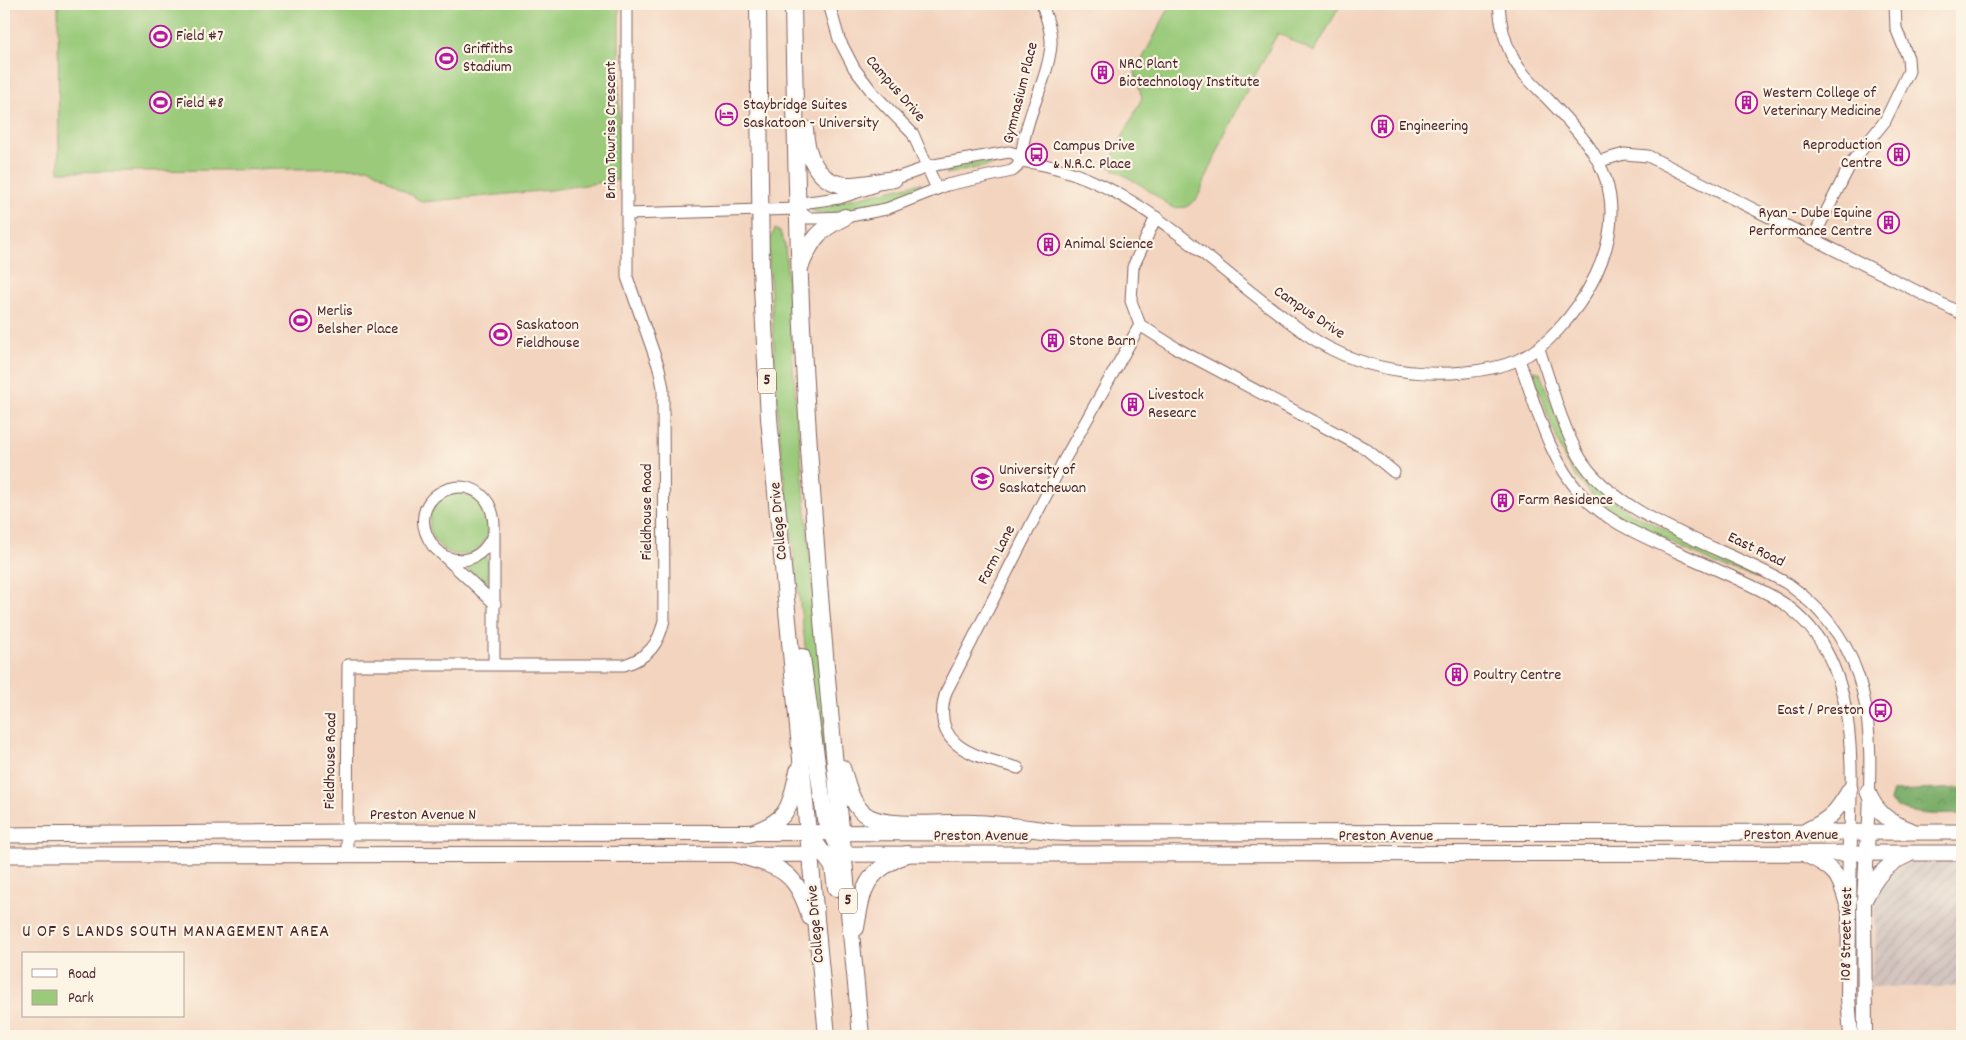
<svg xmlns="http://www.w3.org/2000/svg" width="1966" height="1040" viewBox="0 0 1966 1040" font-family="Dekko,sans-serif">
	<style>
		.built { fill: #f3d4bf; fill-rule: evenodd }
		.industrial { fill: url(#industrial-furrows) }
		.green { fill: #9aca7a; stroke: #727452 }
		.forest { fill: url(#forest-crowns); stroke: #62664a }
		.lines { fill: none; stroke-linecap: round; stroke-linejoin: round }
		.minor-casing { stroke: #82625d; stroke-width: 13 }
		.tertiary-casing { stroke: #82625d; stroke-width: 16 }
		.secondary-casing { stroke: #82625d; stroke-width: 17 }
		.primary-casing { stroke: #82625d; stroke-width: 18 }
		.minor { stroke: #fff; stroke-width: 11 }
		.tertiary { stroke: #fff; stroke-width: 14 }
		.secondary { stroke: #fff; stroke-width: 15 }
		.primary { stroke: #fff; stroke-width: 16 }
		.labels { text-anchor: middle; dominant-baseline: central; stroke-width: 4.5; stroke-linejoin: round; paint-order: stroke }
		.shield { fill: #fcf5e5; stroke: #7f5f63; stroke-width: 1 }
		.shield-label { font-size: 15px; font-weight: bold; fill: #4a1f2b }
		.poi-label { font-size: 16px; fill: #4a1f2b; stroke: #fcf5e5; text-anchor: start }
		.street-label { font-size: 16px; fill: #4a1f2b; stroke: #fcf5e5 }
		.neighbourhood-label { font-size: 18px; letter-spacing: 1px; fill: #4a1f2b; stroke: #fcf5e5 }
	</style>
	<defs>
		<pattern id="industrial-furrows" width="10" height="10" patternUnits="userSpaceOnUse" patternTransform="scale(1.25)"><rect width="10" height="10" fill="#cfc0bb"/><path d="M-1 1l2-2M0 10L10 0M9 11l2-2" fill="none" stroke="#b3a5a1"/></pattern>
		<pattern id="forest-crowns" width="20" height="18" patternUnits="userSpaceOnUse" patternTransform="scale(1.25)"><rect width="20" height="18" fill="#7bae6a"/><path d="M2 6a3 3 0 1 1 6 0M12 15a3 3 0 1 1 6 0" fill="none" stroke="#678d57"/></pattern>
	</defs>
	<rect width="100%" height="100%" fill="#fcf5e5"/>
	<filter id="ink" filterUnits="userSpaceOnUse"><feTurbulence type="fractalNoise" baseFrequency=".02" numOctaves="2"/><feDisplacementMap in="SourceGraphic" scale="10" xChannelSelector="R" yChannelSelector="G"/><feConvolveMatrix kernelMatrix="1 2 1 2 8 2 1 2 1" color-interpolation-filters="sRGB"/></filter>
	<filter id="wash" filterUnits="userSpaceOnUse"><feTurbulence type="fractalNoise" baseFrequency=".0096" numOctaves="4" result="noise"/><feDisplacementMap in="SourceGraphic" scale="20" xChannelSelector="R" yChannelSelector="G"/><feGaussianBlur stdDeviation="1.12" result="paint"/><feColorMatrix in="noise" values="0 0 0 0 0 0 0 0 0 0 0 0 0 0 0 0 0 1.4 0 .05"/><feComposite in="paint" operator="in"/></filter>
	<g filter="url(#wash)">
		<rect width="100%" height="100%" fill="#ebdfbb"/>
		<!-- built -->
		<path class="built" d="M4,4H1962V1036H4ZM24,954H184V1016H24Z"/>
		<!-- industrial -->
		<polygon class="industrial" points="1962,860 1962,987 1870,987 1876,943 1875,901 1882,877 1910,862"/>
		<!-- green -->
		<g class="green">
			<polygon points="58,4 619,4 619,180 550,190 422,202 370,168 59,172"/>
			<polygon points="1171,4 1341,4 1314,52 1278,33 1232,118 1197,199 1186,207 1173,208 1141,185 1108,166 1142,98 1135,73"/>
			<path d="M1001,159L1007,160V162L946,174C951,163 988,161 1001,159Z"/>
			<path d="M921,183L920,188C903,199 828,221 811,210L813,205L856,198Z"/>
			<polygon points="775,229 780,232 785,244 795,392 831,781 831,798 825,807 779,434 768,244"/>
			<polygon points="1535,371 1540,373 1569,450 1587,478 1602,494 1631,513 1752,572 1759,576 1757,578 1728,570 1627,521 1600,503 1576,477 1566,462 1533,376"/>
			<path d="M454,493C475,492 485,503 487,522C488,529 489,535 485,541C481,546 475,551 470,555C464,554 456,556 450,553C421,539 423,502 454,493Z"/>
			<polygon points="484,556 488,559 488,582 486,585 465,567"/>
		</g>
		<!-- forest -->
		<path class="forest" d="M1962,788V814C1945,815 1899,816 1890,801L1893,791Z"/>
	</g>
	<g filter="url(#ink)">
		<g class="lines">
			<defs>
				<g id="minor">
					<polyline points="829,4 839,39 854,68 873,93 913,134 937,189"/>
					<polyline points="1600,161 1624,154 1648,156 1962,314"/>
					<path d="M888,181L934,165L1009,152L1016,154L1021,161C1125,173 1198,254 1278,313C1295,326 1312,340 1331,349C1372,370 1420,376 1466,372C1505,368 1532,359 1558,330C1587,299 1612,254 1611,210C1610,160 1576,129 1543,94C1532,83 1519,71 1512,56C1504,40 1500,22 1499,4"/>
					<path d="M797,209L808,218H816L845,217L886,209L947,185L1012,171C1023,164 1020,156 1023,145C1028,111 1048,79 1051,45C1052,31 1046,17 1042,4"/>
					<polyline points="627,214 797,209 808,202 839,198 873,187"/>
					<polyline points="1156,217 1133,267 1131,301 1140,325 1176,348 1366,449 1394,472"/>
					<polyline points="1813,238 1851,163 1885,121 1909,71 1908,58 1896,28 1895,4"/>
					<path d="M1539,349C1551,384 1561,424 1579,456C1614,518 1727,548 1788,584C1878,649 1872,731 1868,832"/>
					<path d="M1519,360C1536,405 1548,457 1580,493C1606,522 1642,536 1677,552C1708,566 1740,579 1770,595C1857,642 1853,747 1850,832"/>
					<path d="M446,557C468,565 484,555 493,535"/>
					<path d="M494,664V533C498,455 392,488 433,546L495,604"/>
					<path d="M1018,768C976,756 929,748 946,692L1063,462L1140,325"/>
					<path d="M347,854L348,665H624C648,658 659,644 664,620L663,388L659,368L627,277V4"/>
				</g>
				<g id="tertiary">
					<polyline points="1850,832 1848,997 1851,1036"/>
					<polyline points="1865,1036 1864,901 1868,832"/>
				</g>
				<g id="secondary">
					<path d="M1868,792C1876,813 1891,823 1911,830"/>
					<path d="M1807,830C1831,819 1837,811 1850,789"/>
					<polyline points="1055,833 1962,832"/>
					<polyline points="4,835 346,832 1025,833"/>
					<polyline points="4,855 1962,853"/>
					<path d="M1806,855C1836,868 1840,876 1848,907"/>
					<path d="M1864,901C1875,878 1884,865 1908,855"/>
				</g>
				<g id="primary">
					<polyline points="758,4 761,269 769,418 827,1036"/>
					<path d="M793,4C795,118 797,233 803,347C815,577 839,807 861,1036"/>
					<path d="M805,129C806,154 817,184 847,185C863,185 878,181 894,179"/>
					<path d="M801,265C813,237 819,230 845,217"/>
					<polyline points="802,657 825,819 840,850"/>
					<path d="M842,768C848,785 851,807 869,817C892,829 949,821 976,823C1007,824 1037,830 1068,833"/>
					<path d="M749,834C789,820 789,810 798,771"/>
					<polyline points="809,834 833,867 836,888"/>
					<path d="M735,854C779,867 796,869 810,917"/>
					<path d="M856,928C863,885 866,872 907,854"/>
				</g>
			</defs>
			<!-- minor casing -->
			<use href="#minor" class="minor-casing"/>
			<!-- tertiary casing -->
			<use href="#tertiary" class="tertiary-casing"/>
			<!-- secondary casing -->
			<use href="#secondary" class="secondary-casing"/>
			<!-- primary casing -->
			<use href="#primary" class="primary-casing"/>
			<!-- minor -->
			<use href="#minor" class="minor"/>
			<!-- tertiary -->
			<use href="#tertiary" class="tertiary"/>
			<!-- secondary -->
			<use href="#secondary" class="secondary"/>
			<!-- primary -->
			<use href="#primary" class="primary"/>
		</g>
	</g>
	<!-- icons -->
	<defs>
		<symbol id="stadium-ring" viewBox="-11 -11 22 22"><circle r="9.5" fill="#fcf5e5" stroke="#b5179e" stroke-width="1.5"/><path d="M0-5a6.5 5 0 1 0 0 10a6.5 5 0 1 0 0-10ZM-3.5-1.8h7v3.6h-7Z" fill="#b5179e"/></symbol>
		<symbol id="building-ring" viewBox="-11 -11 22 22"><circle r="9.5" fill="#fcf5e5" stroke="#b5179e" stroke-width="1.5"/><path d="M-4-6H4V6H1V3H-1V6H-4ZM-2.5-4.3h1.7v1.8h-1.7ZM.8-4.3h1.7v1.8H.8ZM-2.5-1h1.7V.8h-1.7ZM.8-1h1.7V.8H.8Z" fill="#b5179e"/></symbol>
		<symbol id="hotel-ring" viewBox="-11 -11 22 22"><circle r="9.5" fill="#fcf5e5" stroke="#b5179e" stroke-width="1.5"/><path d="M-6-4.5h1.5V1H6V5H4.5V3h-9V5H-6ZM-4 0a1.8 1.8 0 1 1 3.6 0ZM.5 0V-2.5h3Q6-2.5 6 0Z" fill="#b5179e"/></symbol>
		<symbol id="bus-ring" viewBox="-11 -11 22 22"><circle r="9.5" fill="#fcf5e5" stroke="#b5179e" stroke-width="1.5"/><path d="M-5-6H5V4H4V6H2V4H-2V6H-4V4H-5ZM-3.5-4V0h7V-4ZM-3.5 1.2v1.5H-2V1.2ZM2 1.2v1.5H3.5V1.2Z" fill="#b5179e"/></symbol>
		<symbol id="university-ring" viewBox="-11 -11 22 22"><circle r="9.5" fill="#fcf5e5" stroke="#b5179e" stroke-width="1.5"/><path d="M0-5L7-2L0 1L-7-2ZM-4 1L0 2.5L4 1V4Q0 6-4 4Z" fill="#b5179e"/></symbol>
	</defs>
	<g fill-rule="evenodd">
		<use href="#stadium-ring" x="148" y="24" width="25" height="25"/>
		<use href="#stadium-ring" x="434" y="46" width="25" height="25"/>
		<use href="#building-ring" x="1090" y="60" width="25" height="25"/>
		<use href="#building-ring" x="1734" y="90" width="25" height="25"/>
		<use href="#stadium-ring" x="148" y="90" width="25" height="25"/>
		<use href="#hotel-ring" x="714" y="102" width="25" height="25"/>
		<use href="#building-ring" x="1370" y="114" width="25" height="25"/>
		<use href="#building-ring" x="1886" y="142" width="25" height="25"/>
		<use href="#bus-ring" x="1024" y="142" width="25" height="25"/>
		<use href="#building-ring" x="1876" y="210" width="25" height="25"/>
		<use href="#building-ring" x="1036" y="232" width="25" height="25"/>
		<use href="#stadium-ring" x="288" y="308" width="25" height="25"/>
		<use href="#stadium-ring" x="488" y="322" width="25" height="25"/>
		<use href="#building-ring" x="1040" y="328" width="25" height="25"/>
		<use href="#building-ring" x="1120" y="392" width="25" height="25"/>
		<use href="#university-ring" x="970" y="466" width="25" height="25"/>
		<use href="#building-ring" x="1490" y="488" width="25" height="25"/>
		<use href="#building-ring" x="1444" y="662" width="25" height="25"/>
		<use href="#bus-ring" x="1868" y="698" width="25" height="25"/>
	</g>
	<g class="labels">
		<!-- shield labels -->
		<g class="shield">
			<rect x="758" y="368.5" width="18" height="25" rx="4"/>
			<rect x="839" y="888.5" width="18" height="25" rx="4"/>
		</g>
		<g class="shield-label">
			<text x="767" y="381">5</text>
			<text x="848" y="901">5</text>
		</g>
		<!-- poi labels -->
		<g class="poi-label">
			<text x="176" y="36">Field #7</text>
			<text x="463" y="49">Griffiths<tspan x="463" dy="18">Stadium</tspan></text>
			<text x="1119" y="64">NRC Plant<tspan x="1119" dy="18">Biotechnology Institute</tspan></text>
			<text x="1763" y="93">Western College of<tspan x="1763" dy="18">Veterinary Medicine</tspan></text>
			<text x="176" y="103">Field #8</text>
			<text x="743" y="105">Staybridge Suites<tspan x="743" dy="18">Saskatoon - University</tspan></text>
			<text x="1399" y="126">Engineering</text>
			<text x="1882" y="145" text-anchor="end">Reproduction<tspan x="1882" dy="18">Centre</tspan></text>
			<text x="1053" y="146">Campus Drive<tspan x="1053" dy="18">&amp; N.R.C. Place</tspan></text>
			<text x="1872" y="213" text-anchor="end">Ryan - Dube Equine<tspan x="1872" dy="18">Performance Centre</tspan></text>
			<text x="1064" y="244">Animal Science</text>
			<text x="317" y="311">Merlis<tspan x="317" dy="18">Belsher Place</tspan></text>
			<text x="516" y="325">Saskatoon<tspan x="516" dy="18">Fieldhouse</tspan></text>
			<text x="1069" y="341">Stone Barn</text>
			<text x="1148" y="395">Livestock<tspan x="1148" dy="18">Researc</tspan></text>
			<text x="999" y="470">University of<tspan x="999" dy="18">Saskatchewan</tspan></text>
			<text x="1518" y="500">Farm Residence</text>
			<text x="1473" y="675">Poultry Centre</text>
			<text x="1864" y="710" text-anchor="end">East / Preston</text>
		</g>
		<!-- street labels -->
		<g class="street-label">
			<text transform="translate(895 89) rotate(49)">Campus Drive</text>
			<text transform="translate(1021 93) rotate(-76)">Gymnasium Place</text>
			<text transform="translate(611 130) rotate(-90)">Brian Towriss Crescent</text>
			<text transform="translate(1309 313) rotate(34)">Campus Drive</text>
			<text transform="translate(647 512) rotate(-90)">Fieldhouse Road</text>
			<text transform="translate(779 521) rotate(-95)">College Drive</text>
			<text transform="translate(1756 550) rotate(26)">East Road</text>
			<text transform="translate(997 555) rotate(-63)">Farm Lane</text>
			<text transform="translate(331 761) rotate(-89)">Fieldhouse Road</text>
			<text x="423" y="815">Preston Avenue N</text>
			<text x="1791" y="835">Preston Avenue</text>
			<text x="981" y="836">Preston Avenue</text>
			<text x="1386" y="836">Preston Avenue</text>
			<text transform="translate(816 924) rotate(-95)">College Drive</text>
			<text transform="translate(1847 934) rotate(-89)">108 Street West</text>
		</g>
		<!-- neighbourhood labels -->
		<g class="neighbourhood-label">
			<text x="176" y="932">U OF S LANDS SOUTH MANAGEMENT AREA</text>
		</g>
	</g>
	<!-- margin -->
	<rect width="1966" height="1040" fill="none" stroke="#fcf5e5" stroke-width="20"/>
	<!-- legend -->
	<rect x="22" y="952" width="162" height="65" fill="#fcf5e5" stroke="#b59f9b"/>
	<rect x="32" y="969" width="25" height="8" fill="#ffffff" stroke="#b59f9b"/>
	<text x="68" y="978" font-size="15" fill="#4a1f2b">Road</text>
	<rect x="32" y="990" width="25" height="15" fill="#9aca7a" stroke="#b59f9b"/>
	<text x="68" y="1002" font-size="15" fill="#4a1f2b">Park</text>
</svg>
